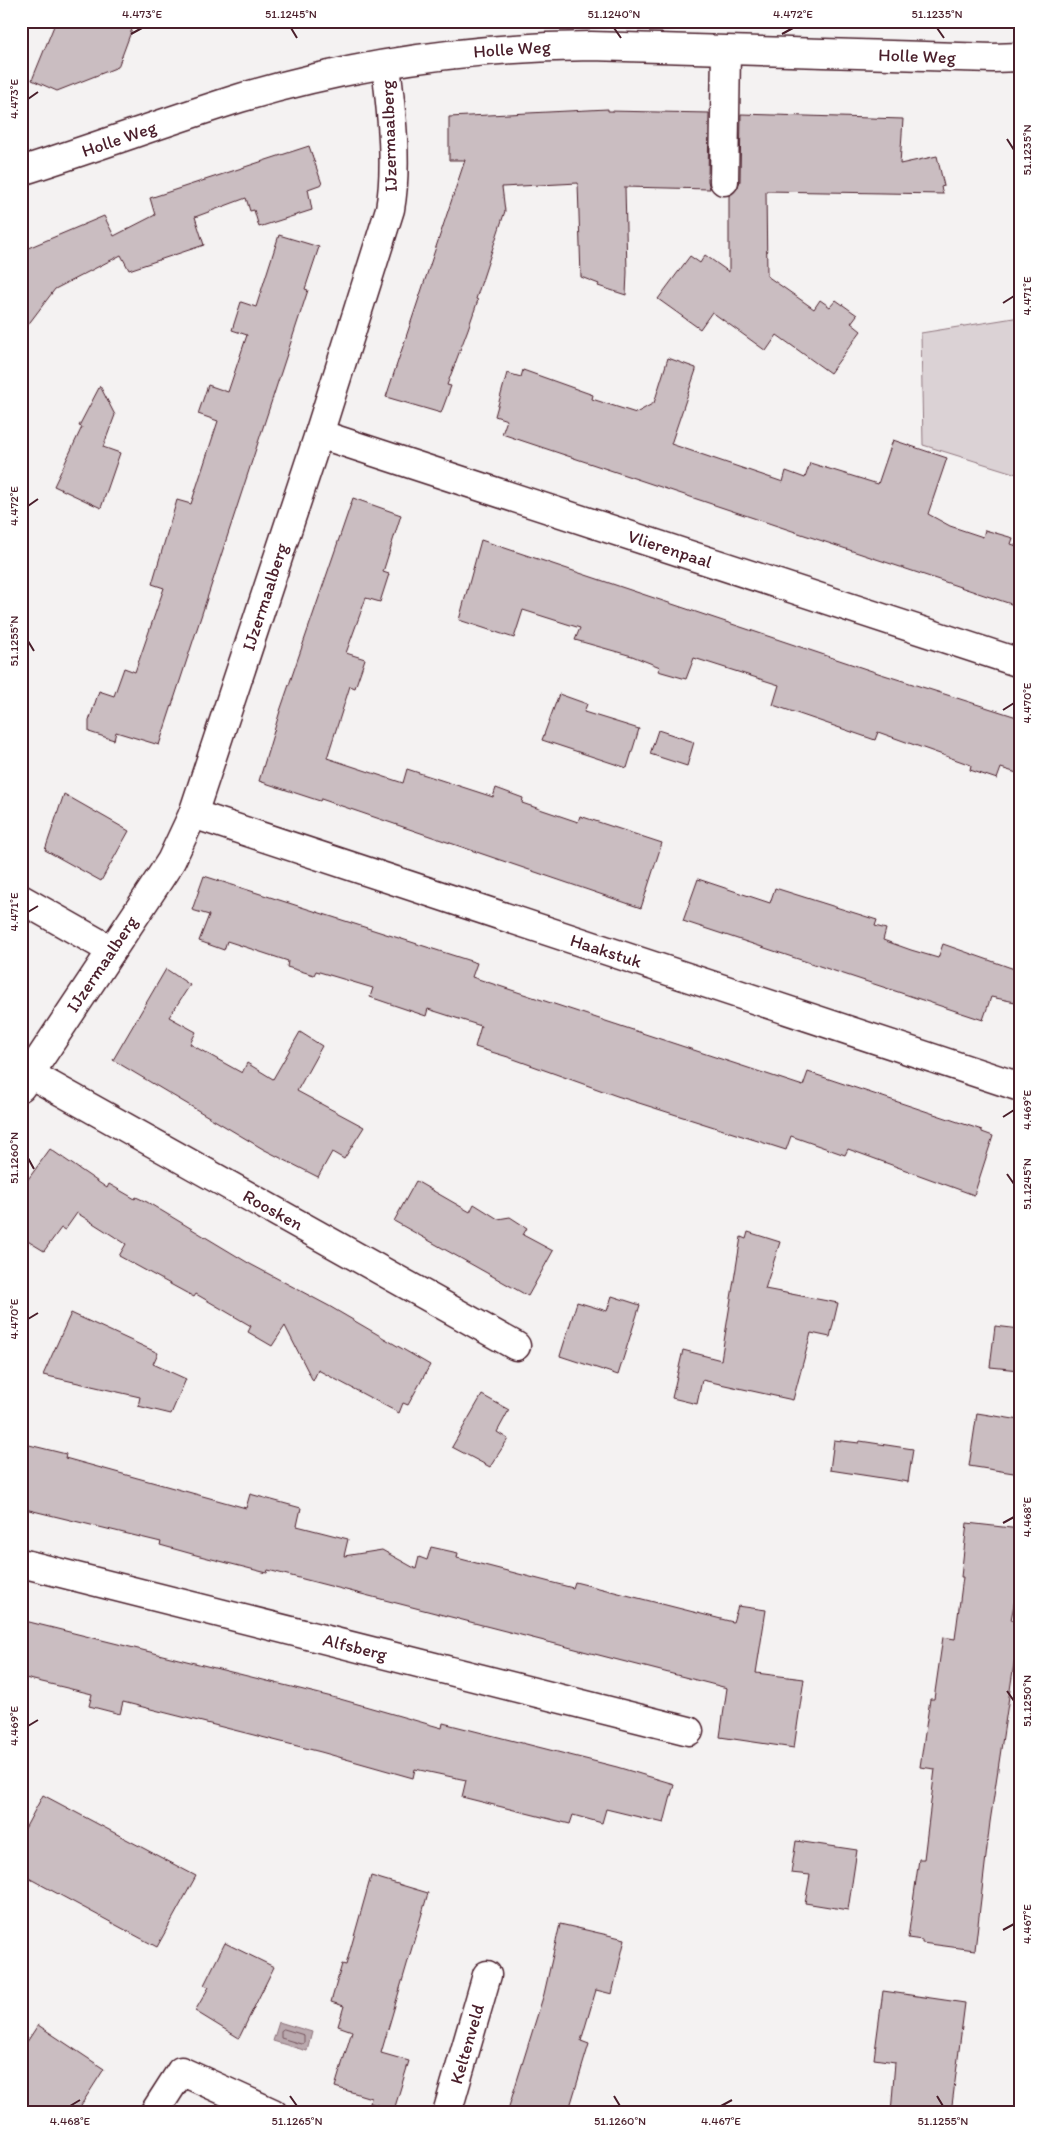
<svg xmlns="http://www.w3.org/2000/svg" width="1041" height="2134" viewBox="0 0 1041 2134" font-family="Itim,sans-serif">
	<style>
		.green { fill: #dbd2d5; stroke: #927880 }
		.water { fill: #baa9ae; stroke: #8d727a }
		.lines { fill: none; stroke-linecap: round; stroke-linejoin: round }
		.shore { stroke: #77565f; stroke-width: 1 }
		.building { fill: #cabdc1; stroke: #4a1f2b }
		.minor-casing { stroke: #4a1f2b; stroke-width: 31 }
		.minor { stroke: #fff; stroke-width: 28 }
		.ticks { fill: none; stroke: #4a1f2b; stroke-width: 2 }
		.labels { text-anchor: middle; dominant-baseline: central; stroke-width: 5; stroke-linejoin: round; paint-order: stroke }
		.street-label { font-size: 18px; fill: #4a1f2b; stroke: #fff }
		.neatline { fill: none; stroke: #4a1f2b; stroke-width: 2 }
		.ticks-label { font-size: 12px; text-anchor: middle; fill: #4a1f2b }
	</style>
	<rect width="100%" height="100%" fill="#f4f2f2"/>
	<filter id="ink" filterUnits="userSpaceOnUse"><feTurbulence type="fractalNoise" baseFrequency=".02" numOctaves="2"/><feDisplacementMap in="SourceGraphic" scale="10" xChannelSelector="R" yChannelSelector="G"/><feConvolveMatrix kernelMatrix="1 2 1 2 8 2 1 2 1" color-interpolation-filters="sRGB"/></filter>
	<g filter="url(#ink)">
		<!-- green -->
		<polygon class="green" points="1020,317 1020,475 923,445 921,333"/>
		<!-- water -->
		<polygon class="water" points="279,2022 312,2032 307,2051 273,2041"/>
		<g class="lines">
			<!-- shore -->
			<polygon class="shore" points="284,2029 304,2035 304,2043 301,2044 281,2038 281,2031"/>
		</g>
		<!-- building -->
		<g class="building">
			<polygon points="56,21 135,21 118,67 57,91 32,80"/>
			<polygon points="608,109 608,111 709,113 708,181 710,189 625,187 627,272 626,295 598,286 599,284 581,277 578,183 502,187 505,211 476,299 478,300 468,329 447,385 451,386 441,413 386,397 465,160 449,160 449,117"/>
			<polygon points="741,114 903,119 900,164 937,156 944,186 941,187 943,194 766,191 767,276 814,309 820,300 830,307 836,300 857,315 851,323 861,331 830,373 777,335 766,351 712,312 700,329 658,299 690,256 700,263 705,255 729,272 729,195 737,189 740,181"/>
			<polygon points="309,146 322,184 308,189 312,210 259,227 254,210 250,211 246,198 195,217 204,245 129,270 121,255 55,289 21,334 21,251 104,216 114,236 155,215 150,198"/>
			<polygon points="279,235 319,247 305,289 308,290 159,745 116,732 114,740 89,732 89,721 99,691 114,696 124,668 135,672 164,588 152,584 177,500 191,504 218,421 198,414 208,385 228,392 247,335 232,330 241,302 256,307"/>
			<polygon points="668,358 696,368 696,370 671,444 783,482 786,471 805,478 810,463 878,484 893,440 947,458 928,514 950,526 983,537 985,530 1013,538 1011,544 1020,547 1020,607 502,434 507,420 495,416 507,373 521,377 523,370 593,395 592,399 636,413 654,403"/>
			<polygon points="100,386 115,415 103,447 120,453 101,508 54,486 82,427 79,426"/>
			<polygon points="353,498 401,515 383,572 389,574 380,602 366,598 346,653 365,659 355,688 350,686 327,758 403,783 407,769 493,797 496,788 523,798 522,803 578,822 580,816 662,843 641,908 321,799 320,801 259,781 280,711"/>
			<polygon points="481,540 878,673 1020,718 1020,774 1001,768 997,779 970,770 971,765 878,732 875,740 773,705 779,685 694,658 686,679 658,671 660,667 632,656 575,640 580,628 523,610 514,638 459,620"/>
			<polygon points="559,694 587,704 584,712 639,729 627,768 542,740"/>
			<polygon points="658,730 694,742 687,766 650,754"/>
			<polygon points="64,794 129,831 101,881 45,850"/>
			<polygon points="204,876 477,963 472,977 803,1086 808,1072 982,1130 982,1132 993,1136 974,1195 848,1149 845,1155 791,1136 786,1150 617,1096 508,1057 475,1047 481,1026 428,1009 426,1016 370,997 373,988 316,971 314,975 287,967 288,961 227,941 224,950 199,941 209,915 192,910"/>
			<polygon points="698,879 770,903 775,888 877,920 875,926 886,929 883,940 911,950 938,958 943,944 1020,971 1020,1003 991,997 983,1020 683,921"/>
			<polygon points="166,969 190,985 169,1017 196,1032 190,1044 242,1073 247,1063 273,1079 300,1032 322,1046 297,1091 364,1127 344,1159 332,1152 318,1177 263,1149 113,1060"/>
			<polygon points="50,1149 107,1188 109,1184 135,1199 136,1197 147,1202 250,1264 329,1306 430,1365 408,1405 403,1403 399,1413 318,1370 313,1381 285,1326 272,1346 248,1332 251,1326 196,1294 194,1297 119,1256 126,1244 77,1213 65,1230 61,1228 44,1251 21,1237 21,1189"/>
			<polygon points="416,1181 470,1212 474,1204 498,1219 510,1217 527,1228 523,1235 553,1251 528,1296 394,1221"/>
			<polygon points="748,1232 780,1242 765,1289 838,1303 830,1337 811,1333 793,1400 702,1380 697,1404 672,1398 683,1350 721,1360 741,1237 746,1239"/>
			<polygon points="612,1296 640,1305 618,1375 560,1356 577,1302 607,1311"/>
			<polygon points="71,1313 158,1353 153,1364 186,1379 171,1414 138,1406 140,1397 43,1375"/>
			<polygon points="995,1326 1020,1329 1020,1370 990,1367"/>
			<polygon points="482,1395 509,1410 497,1432 508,1439 490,1467 452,1447"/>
			<polygon points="977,1413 1020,1420 1020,1474 969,1466"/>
			<polygon points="834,1440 859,1443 860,1441 913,1449 908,1482 830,1470"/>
			<polygon points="21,1443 66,1454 65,1458 246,1508 250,1494 301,1508 297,1526 348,1539 344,1556 382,1550 416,1569 419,1557 427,1560 431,1547 458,1553 457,1558 573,1588 575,1582 733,1622 738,1606 766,1610 756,1673 804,1679 794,1748 720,1737 727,1688 268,1570 267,1573 196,1555 160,1545 161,1542 21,1508"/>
			<polygon points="967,1523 1020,1529 1020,1573 1011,1620 1020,1621 1020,1624 990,1822 975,1950 922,1943 922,1940 908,1938 919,1859 924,1859 935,1769 920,1767 930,1699 934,1699 943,1637 955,1639 963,1577 961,1577"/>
			<polygon points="21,1620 340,1699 442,1728 443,1723 617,1767 674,1784 664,1823 606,1809 602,1823 573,1815 570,1824 462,1797 466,1780 415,1769 413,1778 321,1752 123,1702 120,1714 89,1706 92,1694 21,1677"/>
			<polygon points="43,1795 196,1876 157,1947 21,1874 21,1836"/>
			<polygon points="796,1841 857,1850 848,1910 805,1903 810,1875 791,1873"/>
			<polygon points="371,1876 428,1893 381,2053 409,2061 394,2110 370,2103 371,2098 335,2087 352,2031 338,2026 344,2006 331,2002 342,1964 346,1965"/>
			<polygon points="560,1924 625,1939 612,1994 596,1990 581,2041 589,2044 568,2113 507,2113 544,1994"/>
			<polygon points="225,1943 274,1967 239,2038 195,2011 209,1987 204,1985"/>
			<polygon points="883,1991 965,2003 951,2113 891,2113 895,2062 874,2059"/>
			<polygon points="38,2025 104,2069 76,2113 21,2113 21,2051"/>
		</g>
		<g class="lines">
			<defs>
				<g id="minor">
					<path d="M21,171C94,148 167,121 240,98C353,64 473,47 591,46L993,58L1020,57"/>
					<polyline points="724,181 726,51"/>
					<polyline points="319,434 1020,663"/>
					<polyline points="193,814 1020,1087"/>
					<polyline points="21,899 111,950"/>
					<polyline points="30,1074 516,1346"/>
					<path d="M21,1087L158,881L171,861L193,814L319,434L390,209C398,165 391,109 386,65"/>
					<polyline points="21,1563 689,1731"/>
					<polyline points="154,2113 181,2071 273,2113"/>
					<polyline points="447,2113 487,1975"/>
				</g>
			</defs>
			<!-- minor casing -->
			<use href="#minor" class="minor-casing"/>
			<!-- minor -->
			<use href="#minor" class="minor"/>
		</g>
	</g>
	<!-- ticks -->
	<path class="ticks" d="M291,28L297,38M614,28L621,38M937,28L944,38M131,34L142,28M782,34L793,28M28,99L38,92M1007,139L1014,150M1003,303L1014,296M28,506L38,499M28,641L34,651M1003,710L1014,703M28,912L38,906M1003,1117L1014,1110M28,1158L34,1169M1007,1174L1014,1184M28,1319L38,1313M1003,1523L1014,1517M1007,1691L1014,1701M28,1726L38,1720M1003,1930L1014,1924M290,2096L297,2106M614,2096L620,2106M937,2096L943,2106M70,2106L80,2100M721,2106L732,2100"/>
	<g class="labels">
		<!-- street labels -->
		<g class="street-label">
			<text transform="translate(512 49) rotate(-4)">Holle Weg</text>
			<text transform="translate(917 56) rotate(2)">Holle Weg</text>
			<text transform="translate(389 136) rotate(-92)">IJzermaalberg</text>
			<text transform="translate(119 139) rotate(-19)">Holle Weg</text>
			<text transform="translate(670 549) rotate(18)">Vlierenpaal</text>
			<text transform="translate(265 597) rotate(-72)">IJzermaalberg</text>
			<text transform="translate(606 951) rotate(18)">Haakstuk</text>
			<text transform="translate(102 964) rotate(-56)">IJzermaalberg</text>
			<text transform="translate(273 1210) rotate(29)">Roosken</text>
			<text transform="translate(355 1647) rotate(14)">Alfsberg</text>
			<text transform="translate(467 2044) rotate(-74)">Keltenveld</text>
		</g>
	</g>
	<!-- margin -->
	<rect width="1041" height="2134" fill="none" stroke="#fff" stroke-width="55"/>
	<rect x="28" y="28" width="986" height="2078" class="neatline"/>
	<g class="ticks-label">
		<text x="142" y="18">4.473°E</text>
		<text x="291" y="18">51.1245°N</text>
		<text x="614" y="18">51.1240°N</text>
		<text x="793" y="18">4.472°E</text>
		<text x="937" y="18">51.1235°N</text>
		<text transform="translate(14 99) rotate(-90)" y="4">4.473°E</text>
		<text transform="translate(1027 150) rotate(-90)" y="4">51.1235°N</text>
		<text transform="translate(1027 296) rotate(-90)" y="4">4.471°E</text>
		<text transform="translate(14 506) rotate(-90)" y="4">4.472°E</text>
		<text transform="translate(14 641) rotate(-90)" y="4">51.1255°N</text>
		<text transform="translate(1027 703) rotate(-90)" y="4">4.470°E</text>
		<text transform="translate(14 912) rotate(-90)" y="4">4.471°E</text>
		<text transform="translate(1027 1110) rotate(-90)" y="4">4.469°E</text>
		<text transform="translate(14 1158) rotate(-90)" y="4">51.1260°N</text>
		<text transform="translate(1027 1184) rotate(-90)" y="4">51.1245°N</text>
		<text transform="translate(14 1319) rotate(-90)" y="4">4.470°E</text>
		<text transform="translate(1027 1517) rotate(-90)" y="4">4.468°E</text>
		<text transform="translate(1027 1701) rotate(-90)" y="4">51.1250°N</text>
		<text transform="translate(14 1726) rotate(-90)" y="4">4.469°E</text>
		<text transform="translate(1027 1924) rotate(-90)" y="4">4.467°E</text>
		<text x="70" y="2125">4.468°E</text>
		<text x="297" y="2125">51.1265°N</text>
		<text x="620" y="2125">51.1260°N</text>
		<text x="721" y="2125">4.467°E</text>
		<text x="943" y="2125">51.1255°N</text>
	</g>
</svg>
